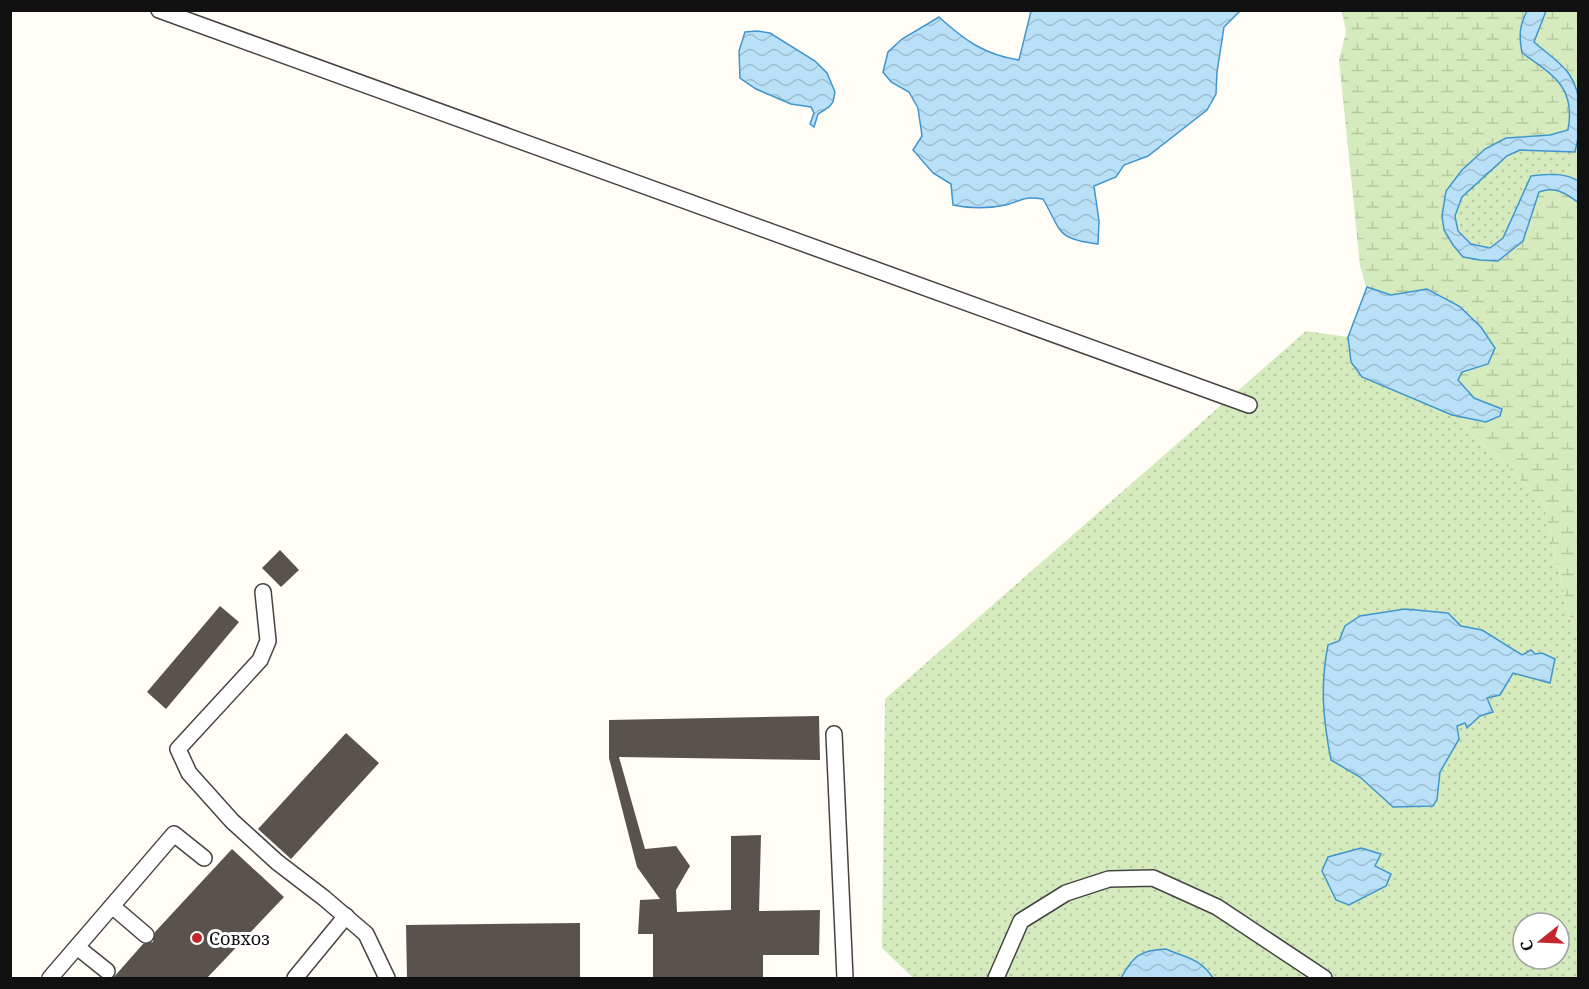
<svg xmlns="http://www.w3.org/2000/svg" width="1589" height="989" viewBox="0 0 1589 989" font-family="'Noto Serif',serif">
	<style>
		.grass { fill: url(#grass-dots); fill-rule: evenodd }
		.wetland { fill: url(#wetland-marsh) }
		.water { fill: url(#water-waves); stroke: #3f96cf; stroke-width: 1.5 }
		.building { fill: #5a524d }
		.lines { fill: none; stroke-linecap: round; stroke-linejoin: round }
		.minor-casing { stroke: #444; stroke-width: 18 }
		.minor { stroke: #fff; stroke-width: 15 }
		.poi-dot { fill: #c4262e; stroke: #fff; stroke-width: 2 }
		.labels { text-anchor: middle; dominant-baseline: central; stroke-width: 6; stroke-linejoin: round; paint-order: stroke }
		.poi-label { font-size: 18px; fill: #111; stroke: #fff; text-anchor: start }
	</style>
	<defs>
		<pattern id="grass-dots" width="8" height="8" patternUnits="userSpaceOnUse" patternTransform="scale(1.5)"><rect width="8" height="8" fill="#d5ebbd"/><path d="M2 2h.1M6 6h.1" fill="none" stroke="#b6c8a1" stroke-width="1.8" stroke-linecap="round"/></pattern>
		<pattern id="wetland-marsh" width="20" height="14" patternUnits="userSpaceOnUse" patternTransform="scale(1.5)"><rect width="20" height="14" fill="#d5ebbd"/><path d="M1 5h8M5 5V1M11 12h8M15 12V8" fill="none" stroke="#b6c8a1"/></pattern>
		<pattern id="water-waves" width="16" height="10" patternUnits="userSpaceOnUse" patternTransform="scale(1.5)"><rect width="16" height="10" fill="#b9e0f7"/><path d="M0 5q4-4 8 0t8 0" fill="none" stroke="#9ebfd3"/></pattern>
	</defs>
	<rect width="100%" height="100%" fill="#fffdf5"/>
	<!-- grass -->
	<g class="grass">
		<path d="M1520,150L1575,152L1571,166L1574,178L1548,173L1531,176L1503,238L1490,248C1485,247 1477,247 1472,244C1454,236 1452,211 1463,196C1473,183 1505,157 1520,150Z"/>
		<path d="M1306,331L1348,337L1351,362L1362,377L1452,415L1543,501L1567,608L1578,637V978H913L882,948L885,699ZM1523,923H1559V959H1523Z"/>
	</g>
	<!-- wetland -->
	<g class="wetland">
		<path d="M1342,11H1527L1521,23L1522,53C1553,75 1576,87 1568,130L1550,135L1506,138L1446,191L1463,257L1523,241L1539,192C1556,186 1564,193 1578,202V637L1567,608L1543,501L1452,415L1486,422L1502,409L1474,398L1458,380L1462,372L1487,364L1494,348L1481,327L1427,289L1391,295L1366,287L1360,265L1339,60L1346,32Z"/>
		<polygon points="1546,11 1578,11 1578,96 1576,87 1534,42"/>
		<polygon points="1578,137 1578,181 1574,178 1571,166"/>
	</g>
	<!-- water -->
	<g class="water">
		<path d="M1031,11H1240L1224,27L1217,72L1216,94L1207,110L1148,156L1124,165L1116,177L1094,186L1099,221L1098,244C1056,239 1062,232 1043,199C1024,196 1023,200 1006,205C987,209 971,209 953,205L951,184L933,173L913,150L922,136L918,108L909,92L891,82L883,72L888,52L902,39L939,17C964,40 985,55 1019,60Z"/>
		<path d="M1527,11H1546L1534,42C1545,52 1561,62 1569,74C1584,95 1581,128 1575,152L1520,150L1507,156L1462,197L1455,216L1458,231L1471,244L1490,248L1503,238L1531,176C1546,174 1565,172 1578,181V202C1564,193 1556,186 1539,192L1523,241L1498,261L1480,260L1463,257L1453,245L1444,230L1442,216L1446,191L1462,170L1485,149L1506,138L1550,135L1568,130C1576,87 1553,75 1522,53C1519,36 1519,26 1527,11Z"/>
		<polygon points="757,31 770,33 815,61 827,73 835,92 833,102 829,107 818,114 814,127 810,124 814,113 811,107 791,104 756,89 740,78 739,51 745,32"/>
		<polygon points="1367,287 1391,295 1427,289 1459,306 1481,327 1495,348 1488,364 1462,372 1458,380 1474,398 1502,409 1500,416 1486,422 1452,415 1362,377 1351,362 1348,337"/>
		<path d="M1405,609L1448,613L1461,626L1482,630L1522,655L1531,650L1535,654L1542,653L1555,659L1550,683L1513,673L1500,695L1487,698L1493,712L1480,716L1467,728L1465,723L1457,726L1459,739L1440,772L1437,799L1433,806L1393,807L1360,777L1331,760C1323,720 1320,685 1328,645L1339,641L1345,626L1360,616Z"/>
		<polygon points="1361,848 1381,854 1375,866 1391,874 1386,886 1349,905 1336,900 1322,871 1328,857"/>
		<path d="M1166,949C1186,958 1200,958 1213,978H1121C1133,956 1140,950 1166,949Z"/>
	</g>
	<!-- building -->
	<g class="building">
		<polygon points="280,550 299,570 281,587 262,568"/>
		<polygon points="220,606 239,622 166,709 147,692"/>
		<polygon points="819,716 820,760 619,757 645,849 676,846 690,866 676,890 677,912 731,910 731,836 761,835 759,911 820,910 819,955 763,955 763,978 653,978 653,934 638,934 640,900 660,899 637,867 609,758 609,720"/>
		<polygon points="346,733 379,763 291,859 258,829"/>
		<polygon points="232,849 284,897 207,978 113,978 143,944 153,942 155,932"/>
		<polygon points="580,923 580,978 407,978 406,925"/>
	</g>
	<g class="lines">
		<defs>
			<g id="minor">
				<polyline points="159,10 1249,405"/>
				<polyline points="263,592 268,641 260,660 178,749 189,773 232,821 277,862 324,898 366,934 387,978"/>
				<polyline points="834,734 845,978"/>
				<polyline points="112,906 146,935"/>
				<polyline points="77,947 107,971"/>
				<polyline points="50,978 174,834 204,858"/>
				<polyline points="295,978 346,916"/>
				<polyline points="996,978 1021,921 1066,893 1109,879 1153,878 1217,907 1324,978"/>
			</g>
		</defs>
		<!-- minor casing -->
		<use href="#minor" class="minor-casing"/>
		<!-- minor -->
		<use href="#minor" class="minor"/>
	</g>
	<!-- markers -->
	<circle class="poi-dot" cx="197" cy="938" r="6"/>
	<g class="labels">
		<!-- poi labels -->
		<g class="poi-label">
			<text x="209" y="938">Совхоз</text>
		</g>
	</g>
	<!-- border -->
	<rect width="1589" height="989" fill="none" stroke="#111111" stroke-width="24"/>
	<!-- north arrow -->
	<g transform="translate(1541 941) rotate(252)"><circle r="28" fill="#ffffff" stroke="#a0a0a0" stroke-width="1.5"/>
	<path d="M0-4.5L10 22L0 15L-10 22Z" fill="#c4262e"/>
	<text y="-9" font-size="16" font-weight="bold" text-anchor="middle" fill="#111111">С</text>
	</g>
</svg>
